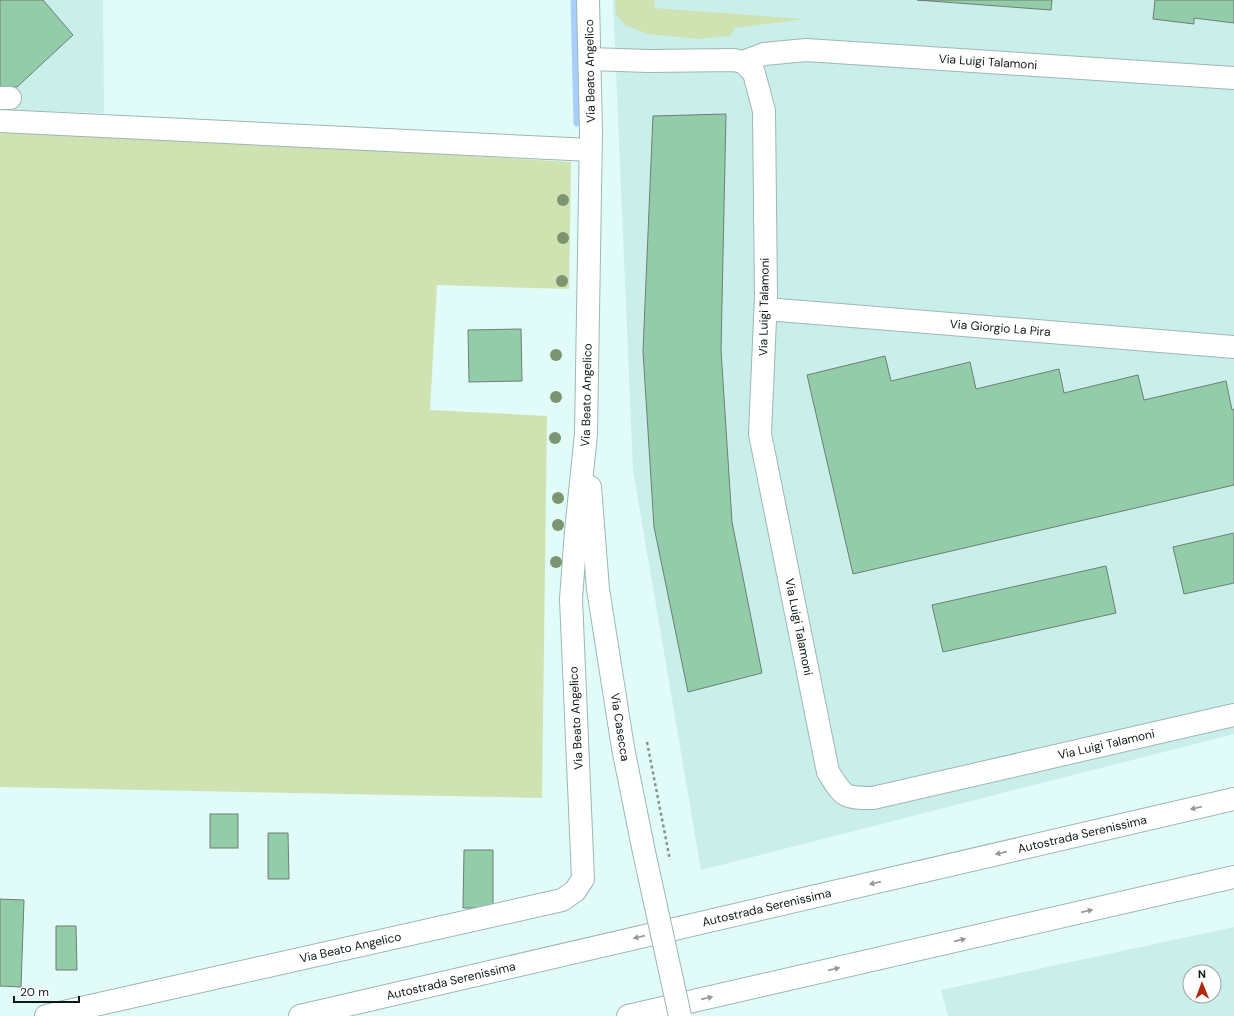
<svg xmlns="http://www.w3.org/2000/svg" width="1234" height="1016" viewBox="0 0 1234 1016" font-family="'DM Sans',sans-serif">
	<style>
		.built { fill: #caeeea; fill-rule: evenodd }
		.green { fill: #cfe3b2 }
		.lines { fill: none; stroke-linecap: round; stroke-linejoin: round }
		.stream { stroke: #a6cffc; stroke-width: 7 }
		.building { fill: #93cca9; stroke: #6d7f74 }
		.minor-casing { stroke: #9db7b4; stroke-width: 24 }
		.highway-casing { stroke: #9db7b4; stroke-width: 24 }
		.minor { stroke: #fff; stroke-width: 22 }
		.highway { stroke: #fff; stroke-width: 22 }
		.minor-bridge-casing { stroke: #9db7b4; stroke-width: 24; stroke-linecap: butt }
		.path-bridge { stroke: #819492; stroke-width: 2.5; stroke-dasharray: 3 3; stroke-linecap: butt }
		.minor-bridge { stroke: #fff; stroke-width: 22 }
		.tree { fill: #7d9470 }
		.oneway { fill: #939897 }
		.labels { text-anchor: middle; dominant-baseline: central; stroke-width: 3; stroke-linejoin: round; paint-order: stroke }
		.street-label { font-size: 12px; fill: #0f1918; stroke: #fff }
	</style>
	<rect width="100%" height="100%" fill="#e0fbf8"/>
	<!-- built -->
	<g class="built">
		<polygon points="0,0 103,0 104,113 0,110"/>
		<polygon points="613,0 1234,0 1234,734 701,870 633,470"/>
		<path d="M1234,927V1016H948L941,990ZM1190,972H1214V996H1190Z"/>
	</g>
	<!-- green -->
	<g class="green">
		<polygon points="615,0 655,0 654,8 804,19 735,28 730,36 699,39 648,34 627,26 616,15"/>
		<polygon points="0,127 571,162 569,289 437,285 430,410 547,416 542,798 0,787"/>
	</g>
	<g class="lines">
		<!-- stream -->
		<polyline class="stream" points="574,0 577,123"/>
	</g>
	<!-- building -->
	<g class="building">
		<polygon points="0,0 43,0 73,35 17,87 0,88"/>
		<polygon points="917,0 1052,0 1051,10"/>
		<polygon points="1155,0 1234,0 1234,23 1194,18 1194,24 1153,19"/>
		<polygon points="726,114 721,350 732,522 762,673 688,692 654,527 643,351 653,116"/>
		<polygon points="521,329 522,381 469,382 468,330"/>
		<polygon points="885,356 891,381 970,362 976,389 1059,369 1064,393 1138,375 1144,400 1226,381 1232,410 1234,409 1234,485 853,574 807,375"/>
		<polygon points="1234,533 1234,583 1184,594 1173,547"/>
		<polygon points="1106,566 1116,613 943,652 932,605"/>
		<rect x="210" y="814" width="28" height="34"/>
		<polygon points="268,833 288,833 289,879 268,879"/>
		<polygon points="464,850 493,850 493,908 463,908"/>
		<polygon points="0,899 24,900 21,987 0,986"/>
		<polygon points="56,926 76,926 77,970 56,970"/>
	</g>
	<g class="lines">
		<defs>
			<g id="minor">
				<path id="s1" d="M590,59L649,61L734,60L743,62L754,73L764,111L766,296L760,434L828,772C844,797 843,798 873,798L1234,715"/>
				<path id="s2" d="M743,62L764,54L806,50L1234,78"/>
				<polyline points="0,98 10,98"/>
				<polyline points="0,121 590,150"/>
				<path id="s3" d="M766,309L1234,347"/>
				<polyline points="590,487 598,589 623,748"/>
				<path id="s4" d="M46,1016L562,900L575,891L583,879L571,599L576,531L586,434L591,132L588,0"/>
			</g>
			<g id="highway">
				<path id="s5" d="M300,1016L1234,799"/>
				<polyline points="628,1016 1234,877"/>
			</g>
		</defs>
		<!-- minor casing -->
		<use href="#minor" class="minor-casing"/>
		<!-- highway casing -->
		<use href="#highway" class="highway-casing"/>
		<!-- minor -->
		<use href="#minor" class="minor"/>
		<!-- highway -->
		<use href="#highway" class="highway"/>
		<defs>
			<polyline id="minor-bridge" points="623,748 644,852 680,1016"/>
		</defs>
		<!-- minor-bridge casing -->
		<use href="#minor-bridge" class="minor-bridge-casing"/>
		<!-- path-bridge -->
		<polyline class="path-bridge" points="647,742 670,860"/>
		<!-- minor-bridge -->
		<use href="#minor-bridge" class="minor-bridge"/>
	</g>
	<!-- trees -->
	<g class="tree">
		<circle cx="563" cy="200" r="6"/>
		<circle cx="563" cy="238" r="6"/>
		<circle cx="562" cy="281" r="6"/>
		<circle cx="556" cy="355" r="6"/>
		<circle cx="556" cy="397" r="6"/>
		<circle cx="555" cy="438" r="6"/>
		<circle cx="558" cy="498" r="6"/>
		<circle cx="558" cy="525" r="6"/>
		<circle cx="556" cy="562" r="6"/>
	</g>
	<!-- one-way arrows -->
	<defs><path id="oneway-solid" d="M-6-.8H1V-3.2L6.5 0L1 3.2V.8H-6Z"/></defs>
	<g class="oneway">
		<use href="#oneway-solid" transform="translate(1196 808) rotate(167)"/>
		<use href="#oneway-solid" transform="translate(1001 853) rotate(167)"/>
		<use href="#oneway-solid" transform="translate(875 883) rotate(167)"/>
		<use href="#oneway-solid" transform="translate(1087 911) rotate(-13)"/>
		<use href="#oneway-solid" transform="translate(639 937) rotate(167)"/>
		<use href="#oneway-solid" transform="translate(960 940) rotate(-13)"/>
		<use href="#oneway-solid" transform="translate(834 969) rotate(-13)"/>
		<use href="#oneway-solid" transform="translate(707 998) rotate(-13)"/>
	</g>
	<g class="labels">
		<!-- street labels -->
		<g class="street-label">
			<text stroke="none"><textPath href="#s2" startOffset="247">Via Luigi Talamoni</textPath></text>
			<text transform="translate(590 71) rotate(-91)">Via Beato Angelico</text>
			<text transform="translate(764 307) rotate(-89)">Via Luigi Talamoni</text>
			<text stroke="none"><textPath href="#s3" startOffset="235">Via Giorgio La Pira</textPath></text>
			<text stroke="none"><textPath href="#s4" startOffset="1044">Via Beato Angelico</textPath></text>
			<text stroke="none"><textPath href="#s1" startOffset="728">Via Luigi Talamoni</textPath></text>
			<text transform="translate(576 718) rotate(-93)">Via Beato Angelico</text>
			<text transform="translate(620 727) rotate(81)">Via Casecca</text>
			<text stroke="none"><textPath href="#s1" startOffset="1172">Via Luigi Talamoni</textPath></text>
			<text stroke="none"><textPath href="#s5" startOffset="803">Autostrada Serenissima</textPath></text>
			<text stroke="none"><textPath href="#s5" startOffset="479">Autostrada Serenissima</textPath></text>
			<text stroke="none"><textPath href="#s4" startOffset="312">Via Beato Angelico</textPath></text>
			<text stroke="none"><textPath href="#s5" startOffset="155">Autostrada Serenissima</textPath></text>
		</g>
	</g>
	<!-- north arrow -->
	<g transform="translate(1202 984) rotate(359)"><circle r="19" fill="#ffffff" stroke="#9fa3a3"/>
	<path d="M0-3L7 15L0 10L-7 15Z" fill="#b4270b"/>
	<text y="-6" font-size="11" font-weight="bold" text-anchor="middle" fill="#0f1918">N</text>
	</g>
	<!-- scale -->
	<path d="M14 996v6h65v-6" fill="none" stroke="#0f1918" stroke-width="2"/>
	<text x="20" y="996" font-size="12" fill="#0f1918" stroke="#ffffff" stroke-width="3" paint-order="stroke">20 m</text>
</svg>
